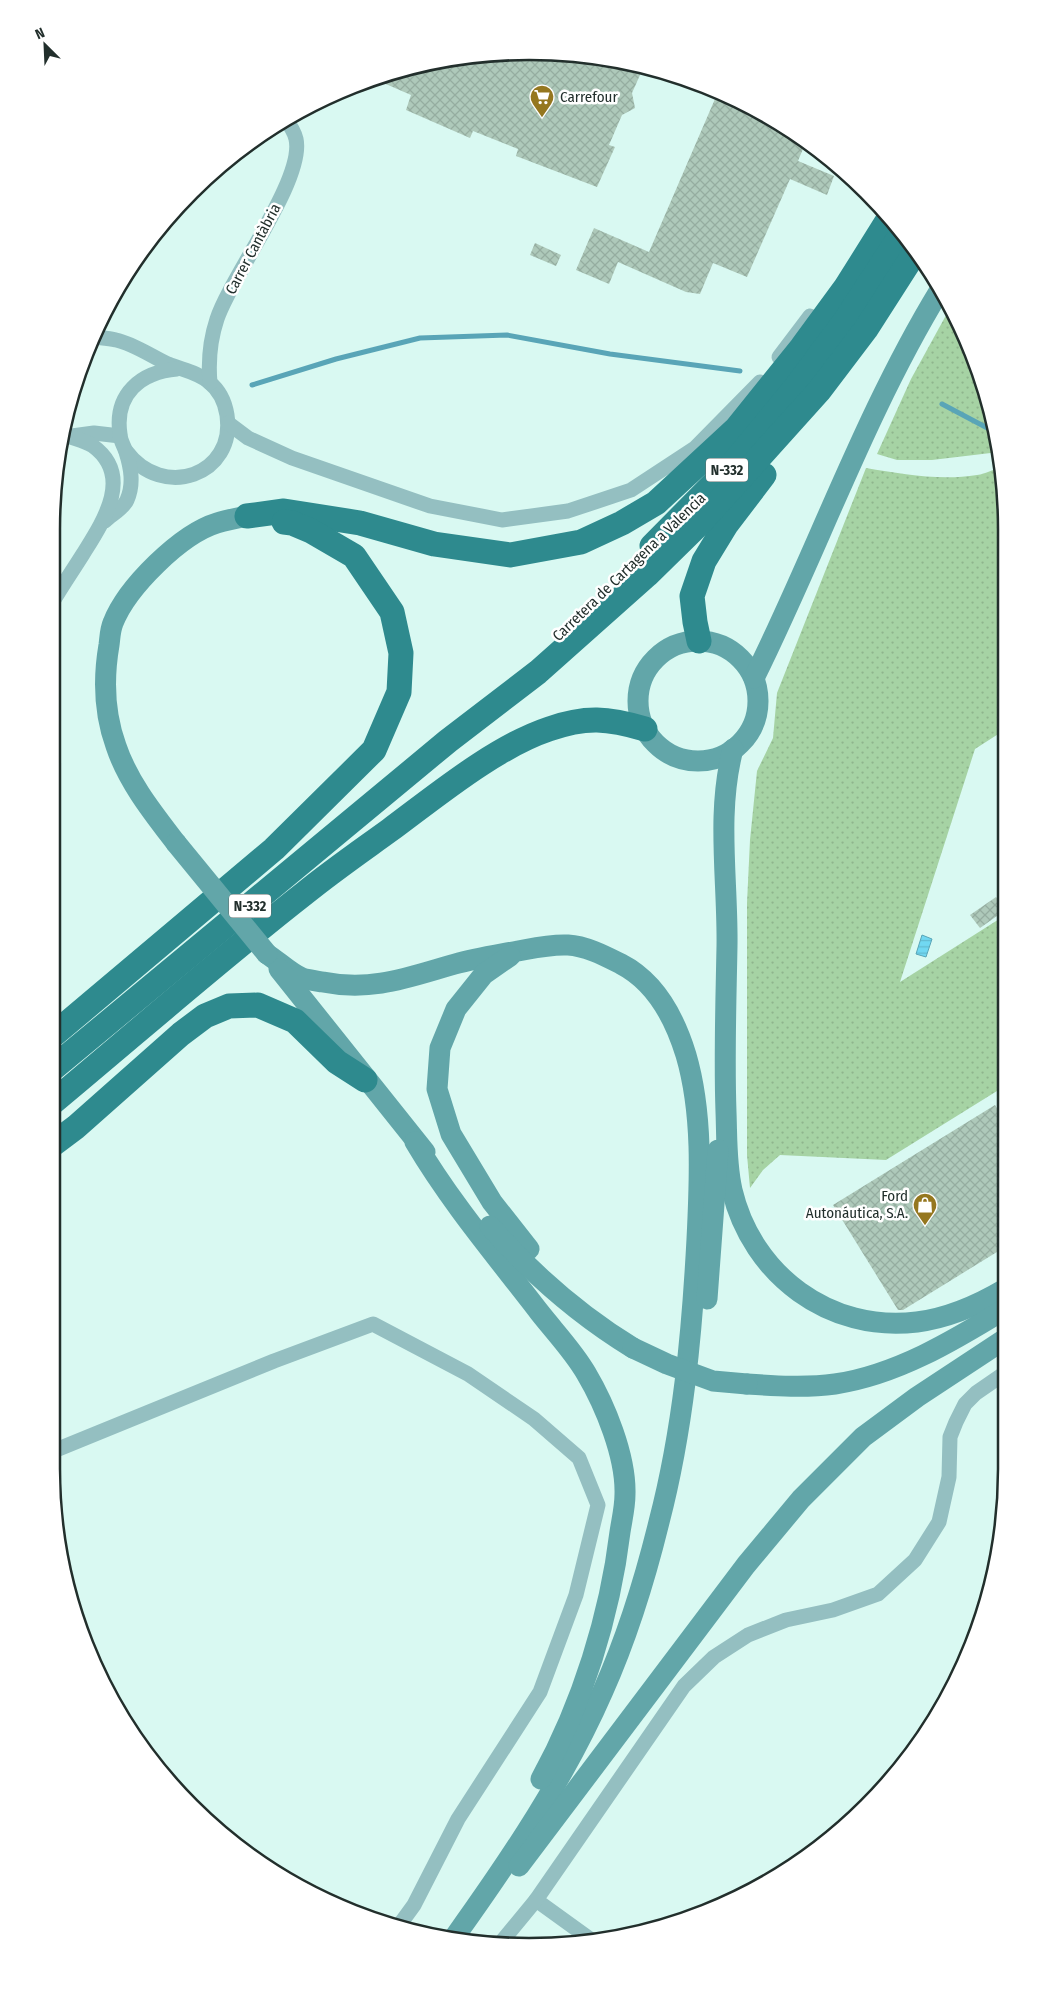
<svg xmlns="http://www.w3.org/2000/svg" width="1058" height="1998" viewBox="0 0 1058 1998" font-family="'Fira Sans Condensed',sans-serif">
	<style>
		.grass { fill: url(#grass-dots) }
		.water { fill: url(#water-rules); stroke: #59a5b7 }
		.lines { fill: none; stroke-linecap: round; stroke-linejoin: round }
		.stream { stroke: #59a5b7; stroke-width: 5 }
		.building { fill: url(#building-cross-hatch) }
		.minor { stroke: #94bfc1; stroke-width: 15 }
		.secondary { stroke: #62a6a9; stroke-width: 21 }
		.trunk { stroke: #2e8a8e; stroke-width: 25 }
		.secondary-bridge { stroke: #62a6a9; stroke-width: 21 }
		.labels { text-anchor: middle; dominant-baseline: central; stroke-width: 5; stroke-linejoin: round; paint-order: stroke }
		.shield { fill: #fff; stroke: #646d6b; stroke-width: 1 }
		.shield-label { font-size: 14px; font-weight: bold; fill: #222f2c }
		.poi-label { font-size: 15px; fill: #222f2c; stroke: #fff; text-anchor: start }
		.street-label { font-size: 15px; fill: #222f2c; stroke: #fff }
		.rim { fill: none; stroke: #222f2c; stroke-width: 2.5 }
	</style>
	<defs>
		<pattern id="grass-dots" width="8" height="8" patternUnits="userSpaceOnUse" patternTransform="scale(1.25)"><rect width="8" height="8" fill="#a6d3a4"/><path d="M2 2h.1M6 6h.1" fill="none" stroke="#8fb58d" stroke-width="1.8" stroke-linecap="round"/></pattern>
		<pattern id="water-rules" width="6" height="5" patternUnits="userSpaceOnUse" patternTransform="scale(1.25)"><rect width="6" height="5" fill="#71d8f2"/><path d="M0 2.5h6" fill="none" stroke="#62bad0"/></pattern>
		<pattern id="building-cross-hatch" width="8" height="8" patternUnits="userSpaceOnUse" patternTransform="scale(1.25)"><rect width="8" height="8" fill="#aec9ba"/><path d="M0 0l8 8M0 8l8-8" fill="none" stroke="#95ada0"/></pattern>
	</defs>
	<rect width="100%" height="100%" fill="#d9f9f2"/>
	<!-- grass -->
	<g class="grass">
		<polygon points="950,308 970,346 999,452 932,460 897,460 877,454 911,379"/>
		<path d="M1002,466L1003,648L999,661L1003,660V731L975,749L900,982L1004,916L1005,1090L997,1091L886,1160L780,1155L763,1170L750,1188L747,1155V903L750,840L757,771L773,738L777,693L866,468C902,474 940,481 977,475C986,474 994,469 1002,466Z"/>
	</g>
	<!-- water -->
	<polygon class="water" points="922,935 932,939 926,957 916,954"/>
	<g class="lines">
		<!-- stream -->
		<g class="stream">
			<polyline points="252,385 336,359 420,338 507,335 610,354 740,371"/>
			<polyline points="942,404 993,431"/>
		</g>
	</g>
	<!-- building -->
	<g class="building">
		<polygon points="561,52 644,66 632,93 635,108 622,115 609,145 615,147 597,187 516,156 518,149 473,131 470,138 406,110 411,95 372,78 467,55"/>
		<polygon points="718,92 741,101 805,144 798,161 834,176 827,195 790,179 747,277 713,263 700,294 686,292 618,262 609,284 576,270 594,228 649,252"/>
		<polygon points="535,243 561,255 556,266 530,255"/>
		<polygon points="996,897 1004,908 1004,911 980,928 970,915"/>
		<polygon points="995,1105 998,1110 1005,1106 1005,1247 903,1310 898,1310 833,1205"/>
	</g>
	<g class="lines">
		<!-- minor -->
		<g class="minor">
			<path d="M93,337C101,338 108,338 116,340C132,343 153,357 168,364C182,370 197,372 209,382C219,390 225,402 227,415C236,475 163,501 126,451"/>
			<polyline points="779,357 810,316"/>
			<path d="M210,383C208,360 210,340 217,319C231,276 305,179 296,139C294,131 290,125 285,119"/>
			<polyline points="228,423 248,438 292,458 430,506 502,520 568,511 631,490 695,448 760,382"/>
			<polyline points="72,436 94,433 120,436"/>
			<path d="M105,521C111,515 124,508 127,500C134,484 131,468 126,452C124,446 120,440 120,434C114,394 141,372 177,369"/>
			<path d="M52,603C62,586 73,570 83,554C103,522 134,476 93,446C86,441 76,439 68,436"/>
			<polyline points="51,1452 274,1361 373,1324 468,1374 534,1419 579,1458 598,1505 576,1595 540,1692 458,1819 414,1905 398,1927"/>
			<polyline points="536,1900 590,1939"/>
			<polyline points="503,1940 536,1900 684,1686 714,1657 748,1635 786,1620 833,1610 878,1594 915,1560 939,1522 949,1477 950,1437 956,1422 965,1404 976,1393 1005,1373"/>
		</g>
		<!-- secondary -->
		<g class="secondary">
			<circle cx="698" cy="701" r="60"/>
			<path d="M754,678C818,549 865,413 940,290"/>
			<path d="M733,749C716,814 728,880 727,946C726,1001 724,1056 726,1112C727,1138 726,1164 732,1190C752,1275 830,1333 917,1322C948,1318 978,1305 1005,1289"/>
			<path d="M176,843C153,813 128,782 116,746C104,713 103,680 109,645C110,638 110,630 113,623C127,587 181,534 217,523C227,520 237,518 247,516"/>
			<path d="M267,954C278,961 290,973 302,978C308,980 317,981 323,982C372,992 409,977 455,964C476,958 497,955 518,951C534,948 551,944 568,945C586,946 605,956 621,964C656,982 675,1019 686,1055C703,1113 700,1179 697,1239C692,1334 683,1430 659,1522C645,1579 627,1637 603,1691C565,1778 511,1858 456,1935"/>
			<polyline points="510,956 484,974 456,1009 440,1048 437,1089 451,1134 492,1202 529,1249"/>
			<polyline points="279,969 425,1152"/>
			<path d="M415,1142C451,1203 497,1257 540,1313C555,1332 574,1352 586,1373C605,1405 626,1456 625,1494C625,1507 622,1519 620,1532C610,1615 582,1705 541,1779"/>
			<path d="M490,1226C532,1274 579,1315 633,1348"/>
			<polyline points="707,1299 718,1150"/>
			<path d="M747,1384C776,1386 806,1388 835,1384C896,1375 953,1341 1005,1309"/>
			<polyline points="519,1866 746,1565 801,1499 863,1437 917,1397 1005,1339"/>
		</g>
		<!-- trunk -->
		<g class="trunk">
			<polyline points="247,516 284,511 360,523 434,544 510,555 581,542 622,523 656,503 736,429 802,347 846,287 888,220"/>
			<polyline points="652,546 731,466 796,387 845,321 901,235"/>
			<polyline points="699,641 695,622 692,596 704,561 726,525 764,475"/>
			<polyline points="52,1036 274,849 374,750 399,692 401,653 392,612 354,556 311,531 292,523 284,522"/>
			<polyline points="52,1069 448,741 538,672 647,575 700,523 819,391 866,329 916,251"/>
			<path d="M52,1103C136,1033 218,961 305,893C332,871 361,851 390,830C436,796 495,747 549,729C586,716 608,718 645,729"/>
			<polyline points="52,1145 76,1127 181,1034 205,1016 229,1006 258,1005 295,1021 337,1062 365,1080"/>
		</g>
		<!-- secondary-bridge -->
		<g class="secondary-bridge">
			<polyline points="176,843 267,954"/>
			<polyline points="633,1348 667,1364 713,1381 747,1384"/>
		</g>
	</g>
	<!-- icons -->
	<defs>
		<symbol id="supermarket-pin" viewBox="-11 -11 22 30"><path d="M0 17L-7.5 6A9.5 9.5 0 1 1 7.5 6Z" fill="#95771f" stroke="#fff"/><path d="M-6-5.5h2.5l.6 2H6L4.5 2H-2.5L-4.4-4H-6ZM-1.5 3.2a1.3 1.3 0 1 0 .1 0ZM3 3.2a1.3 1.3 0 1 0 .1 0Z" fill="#fff"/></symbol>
		<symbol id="shop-pin" viewBox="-11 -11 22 30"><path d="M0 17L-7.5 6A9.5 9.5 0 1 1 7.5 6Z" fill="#95771f" stroke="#fff"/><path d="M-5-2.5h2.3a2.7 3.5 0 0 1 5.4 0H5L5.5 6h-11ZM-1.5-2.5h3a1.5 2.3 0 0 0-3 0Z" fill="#fff"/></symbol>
	</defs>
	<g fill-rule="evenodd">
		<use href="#supermarket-pin" x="528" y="83" width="28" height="38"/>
		<use href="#shop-pin" x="911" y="1191" width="28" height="38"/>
	</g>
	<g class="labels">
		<!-- shield labels -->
		<g class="shield">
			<rect x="706" y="458.5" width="42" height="23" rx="4"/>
			<rect x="229" y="894.5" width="42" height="23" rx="4"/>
		</g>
		<g class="shield-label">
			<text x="727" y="470">N-332</text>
			<text x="250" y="906">N-332</text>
		</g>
		<!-- poi labels -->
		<g class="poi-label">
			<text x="560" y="97">Carrefour</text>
			<text x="908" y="1196" text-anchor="end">Ford<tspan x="908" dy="17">Autonáutica, S.A.</tspan></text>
		</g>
		<!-- street labels -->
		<g class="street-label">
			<text transform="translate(253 249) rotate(-62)">Carrer Cantàbria</text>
			<text transform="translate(629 567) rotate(-44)">Carretera de Cartagena a Valencia</text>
		</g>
	</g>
	<!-- crop -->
	<path d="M0 0H1058V1998H0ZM529 60H529A469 469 0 0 1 998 529V1469A469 469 0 0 1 529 1938H529A469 469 0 0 1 60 1469V529A469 469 0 0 1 529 60Z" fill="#fff" fill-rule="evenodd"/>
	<path class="rim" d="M529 60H529A469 469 0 0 1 998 529V1469A469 469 0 0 1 529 1938H529A469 469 0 0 1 60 1469V529A469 469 0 0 1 529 60Z"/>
	<!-- north arrow -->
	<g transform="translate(45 45) rotate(336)" stroke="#ffffff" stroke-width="4" paint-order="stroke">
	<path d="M0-4L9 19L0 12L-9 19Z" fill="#222f2c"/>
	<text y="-8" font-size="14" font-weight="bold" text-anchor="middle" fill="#222f2c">N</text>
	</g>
</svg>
